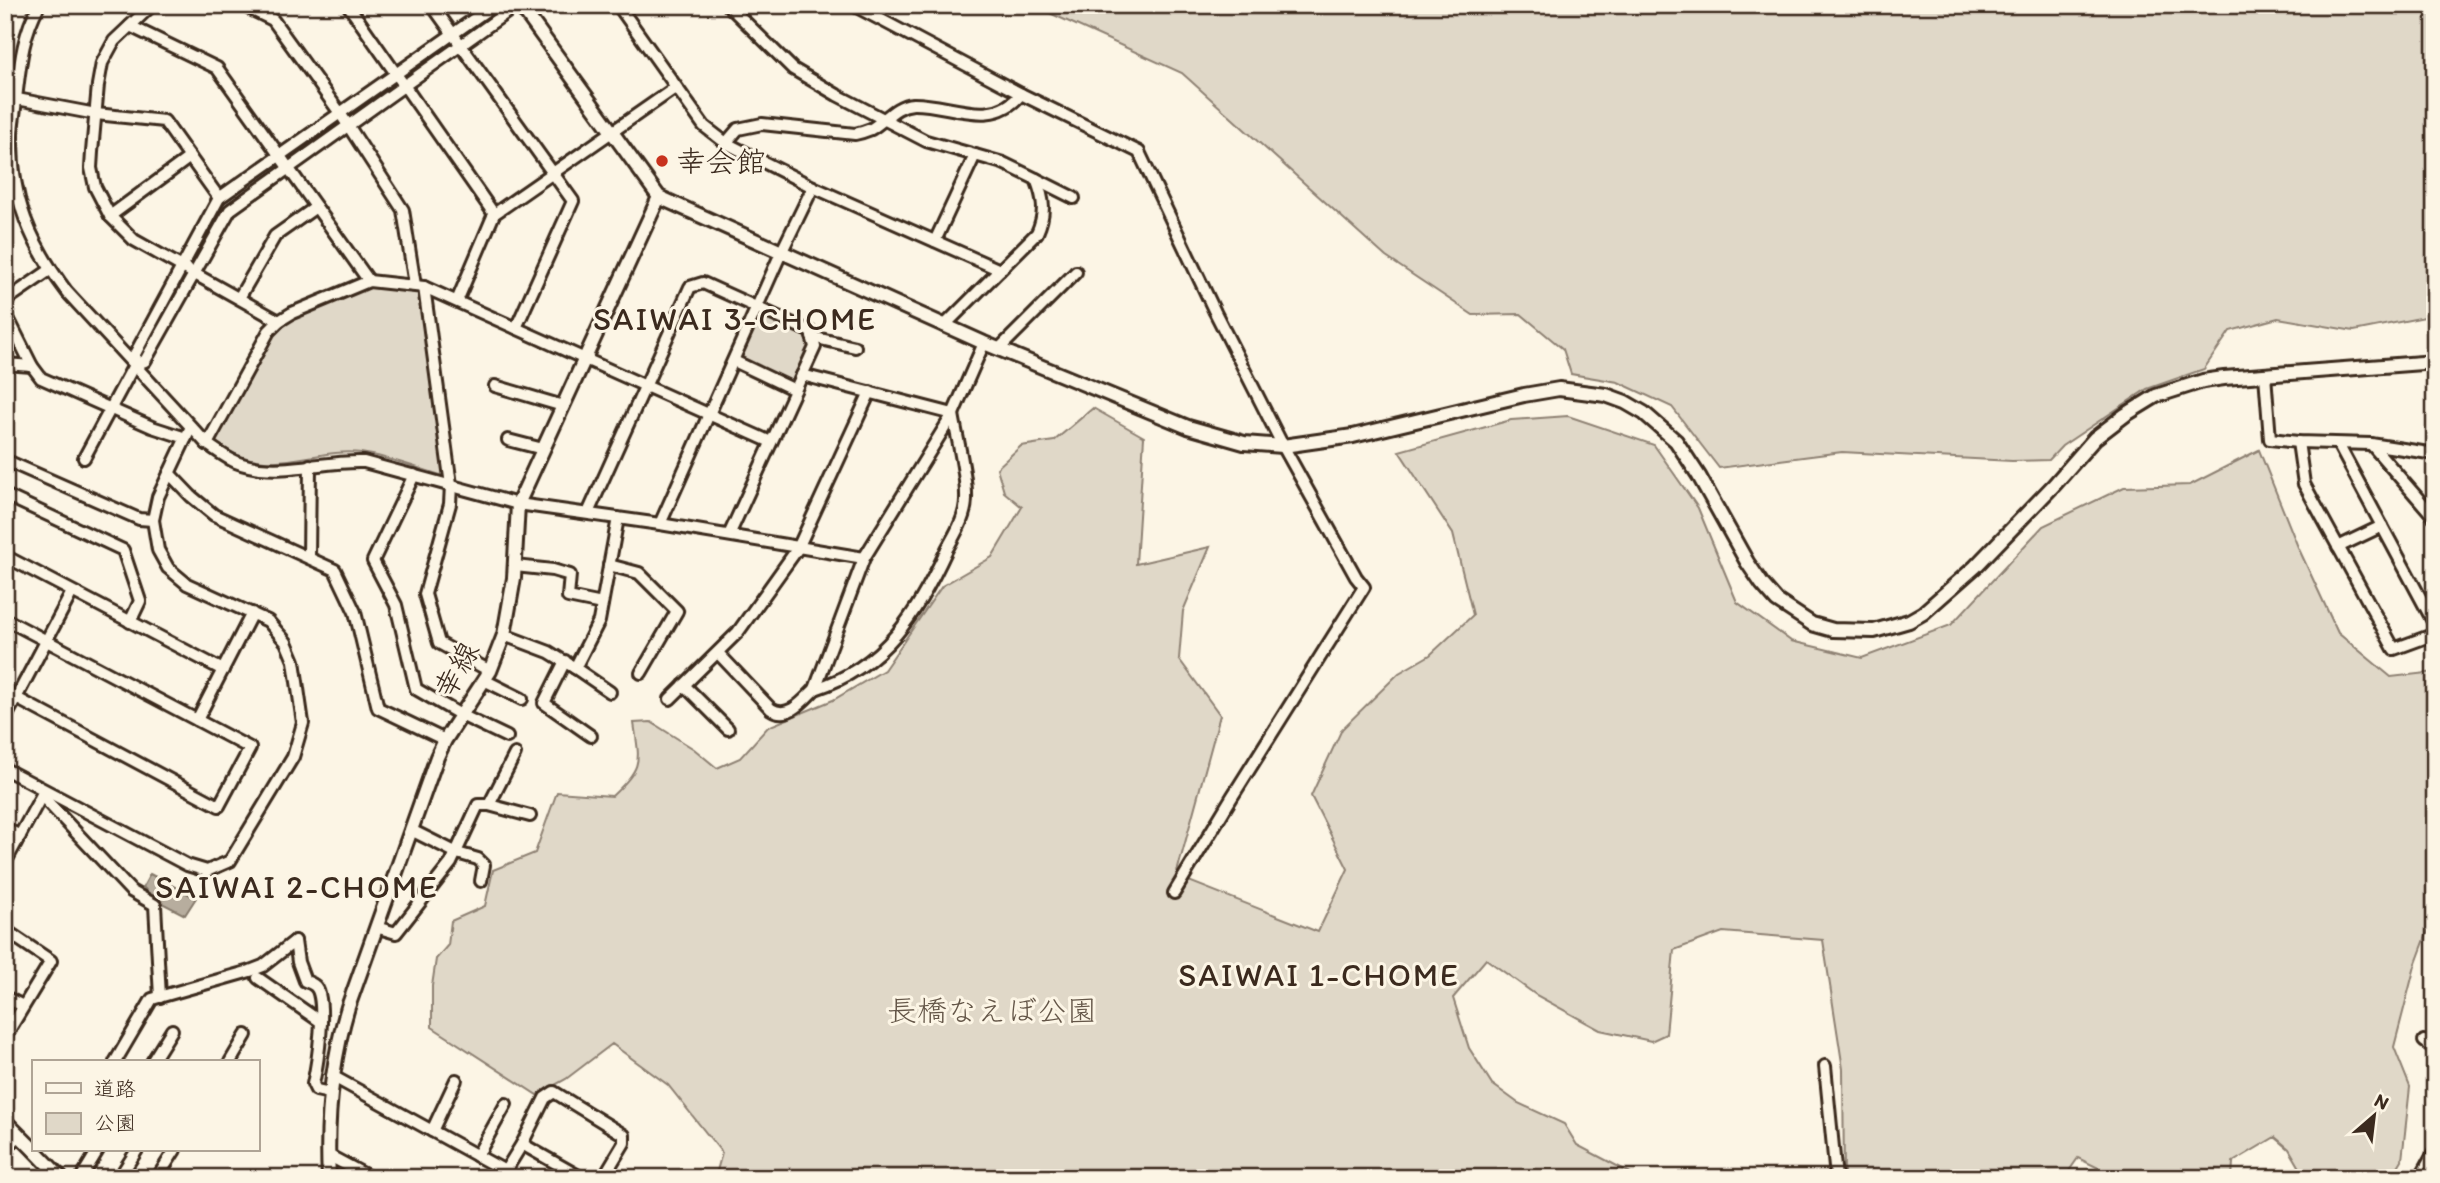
<svg xmlns="http://www.w3.org/2000/svg" width="2440" height="1183" viewBox="0 0 2440 1183" font-family="Itim,'Klee One',sans-serif">
	<style>
		.green { fill: #e0d8c8; stroke: #8e8173; stroke-width: 2 }
		.water { fill: #b7ad9e; stroke: #85796b; stroke-width: 2 }
		.lines { fill: none; stroke-linecap: round; stroke-linejoin: round }
		.minor-casing { stroke: #3b2a1e; stroke-width: 16 }
		.tertiary-casing { stroke: #3b2a1e; stroke-width: 18 }
		.minor { stroke: #fcf5e5; stroke-width: 10 }
		.tertiary { stroke: #fcf5e5; stroke-width: 12 }
		.poi-dot { fill: #c8321e; stroke: #fcf5e5; stroke-width: 2.5 }
		.labels { text-anchor: middle; dominant-baseline: central; stroke-width: 6; stroke-linejoin: round; paint-order: stroke }
		.poi-label { font-size: 30px; fill: #3b2a1e; stroke: #fcf5e5; text-anchor: start }
		.street-label { font-size: 30px; fill: #3b2a1e; stroke: #fcf5e5 }
		.park-label { font-size: 30px; fill: #645648; stroke: #fcf5e5 }
		.neighbourhood-label { font-size: 32px; letter-spacing: 2px; fill: #3b2a1e; stroke: #fcf5e5 }
	</style>
	<rect width="100%" height="100%" fill="#fcf5e5"/>
	<filter id="ink" filterUnits="userSpaceOnUse"><feTurbulence type="fractalNoise" baseFrequency=".0143" numOctaves="2"/><feDisplacementMap in="SourceGraphic" scale="14" xChannelSelector="R" yChannelSelector="G"/><feConvolveMatrix kernelMatrix="1 2 1 2 8 2 1 2 1" color-interpolation-filters="sRGB"/></filter>
	<g filter="url(#ink)">
		<!-- green -->
		<g class="green">
			<polygon points="1032,5 2435,5 2435,315 2354,331 2278,318 2230,331 2204,369 2147,389 2062,446 2049,460 2012,461 1842,452 1719,468 1672,407 1618,382 1571,374 1563,349 1521,314 1473,315 1386,257 1182,73"/>
			<path d="M370,287L419,293L444,476C417,468 389,457 361,453C320,448 279,472 238,455C230,452 223,446 215,442L274,334C298,309 338,300 370,287Z"/>
			<polygon points="764,316 806,337 809,346 791,384 744,362 741,358 759,318"/>
			<path d="M1093,408L1144,437L1136,564L1210,547L1183,611L1179,659L1220,715L1176,876L1318,932L1348,869L1311,796L1342,729L1399,673L1430,655L1473,615L1453,534L1399,451L1511,420L1568,416L1654,445L1698,508L1737,602L1791,641L1862,658L1951,625L2043,526L2124,487L2190,485L2259,450L2298,547L2338,633L2391,677L2435,672V912L2415,966L2394,1047L2410,1087L2402,1160L2391,1178H2306L2289,1149L2275,1137L2233,1162L2232,1178H2114L2113,1175L2078,1158L2064,1178H1948L1927,1172L1911,1178H1844L1843,1069L1823,940L1723,932L1674,950L1666,1034L1651,1041L1600,1030L1536,995L1486,959L1453,998L1469,1048L1492,1084L1518,1103L1564,1124L1577,1145L1640,1178H715L722,1153L668,1085L612,1044L566,1079L537,1095L432,1027V986L436,959L448,945L451,921L485,906L493,870L535,853L557,792L612,796C643,766 640,764 634,723L651,722L694,749L717,768L740,758L768,727L833,700L884,670L942,586L992,557L1022,507L1004,492L997,468L1021,446L1054,441Z"/>
		</g>
		<!-- water -->
		<polygon class="water" points="150,874 196,898 185,915 154,899 143,887"/>
		<g class="lines">
			<defs>
				<g id="minor">
					<path d="M39,5C22,36 20,66 16,99C15,112 12,124 12,137C11,198 30,243 67,292L207,444C216,450 226,458 236,462C275,478 323,460 364,462L518,504L660,524L864,558"/>
					<polyline points="152,5 114,41 102,63 98,85 92,152 91,168 95,187 110,216 134,240 279,321"/>
					<polyline points="242,5 273,20 340,113 403,210 415,285"/>
					<polyline points="348,5 494,214"/>
					<polyline points="432,5 573,201 516,328"/>
					<polyline points="618,5 704,126 726,143 813,187 1000,270"/>
					<path d="M728,5L793,69L837,95L926,141L1003,163L1036,179C1044,199 1046,213 1037,233L944,326"/>
					<polyline points="853,5 1021,94 1139,152 1215,312 1283,446 1356,577 1364,587 1232,797 1174,893"/>
					<polyline points="130,26 217,68 369,281"/>
					<polyline points="17,99 96,114 164,121 219,198"/>
					<path d="M726,143L738,129L762,124L855,134C860,133 866,131 871,129C885,121 895,105 913,104C950,103 992,130 1021,94"/>
					<polyline points="1036,179 1074,198"/>
					<polyline points="110,216 190,157"/>
					<polyline points="935,241 975,155"/>
					<polyline points="424,287 451,485 450,504 425,594 439,643 490,671"/>
					<polyline points="239,298 275,236 316,207"/>
					<polyline points="5,301 50,270"/>
					<polyline points="457,301 494,214 675,88"/>
					<polyline points="5,312 32,366 41,378 152,427 186,438"/>
					<polyline points="812,337 855,347"/>
					<polyline points="999,349 1076,272"/>
					<polyline points="734,361 795,390"/>
					<polyline points="5,364 32,366"/>
					<polyline points="134,365 145,361 230,210 517,5"/>
					<path d="M802,375L953,414C957,439 967,475 966,499C966,517 955,534 947,549C918,612 885,667 815,689"/>
					<polyline points="2265,375 2270,439 2298,442 2371,444 2435,454"/>
					<polyline points="495,386 563,406"/>
					<polyline points="508,440 543,449"/>
					<polyline points="2298,442 2304,484 2394,649 2435,634"/>
					<polyline points="207,444 269,331 279,321 292,313 369,281 424,287 771,442"/>
					<polyline points="2338,444 2435,625"/>
					<polyline points="2371,444 2435,518"/>
					<polyline points="84,458 134,365 135,354 219,198 494,5"/>
					<polyline points="5,460 139,519 153,520"/>
					<polyline points="169,473 191,496 214,515 335,570 355,612 378,708 445,740"/>
					<polyline points="414,475 373,561 396,605 416,689 461,715 507,737"/>
					<polyline points="5,495 123,550 140,601 130,622"/>
					<polyline points="588,513 690,287 703,283 811,332 815,347 729,535"/>
					<polyline points="660,524 781,253 813,187"/>
					<polyline points="2338,547 2382,526"/>
					<polyline points="5,556 223,670"/>
					<polyline points="309,558 310,465"/>
					<polyline points="609,565 639,573 677,611 641,673"/>
					<polyline points="515,566 553,570 570,575 568,597 602,604"/>
					<polyline points="5,619 250,748 219,806 5,692"/>
					<polyline points="504,635 549,652 575,668 599,621 618,518"/>
					<path d="M718,653L771,709C788,720 803,701 815,689L864,558L953,414L984,343"/>
					<polyline points="565,661 544,703 591,736"/>
					<polyline points="575,668 610,692"/>
					<polyline points="484,680 522,699"/>
					<polyline points="684,685 728,729"/>
					<polyline points="670,699 738,632 798,548 870,392"/>
					<polyline points="5,719 72,592"/>
					<polyline points="197,720 252,613"/>
					<polyline points="5,769 187,865 207,871 230,861 293,757 303,723 294,661 286,642 268,621 187,584 168,568 158,550 153,520 158,497 190,429"/>
					<polyline points="42,796 131,891 155,905 160,997"/>
					<polyline points="489,805 515,754"/>
					<polyline points="5,828 20,836"/>
					<polyline points="411,830 457,853 478,859 484,865 481,881"/>
					<polyline points="5,863 44,791"/>
					<polyline points="376,927 396,933 451,863 478,805 489,805 530,816"/>
					<polyline points="5,930 51,961 5,1037"/>
					<path d="M295,941L298,962L305,981C308,982 312,983 315,986C328,998 317,1066 313,1084L316,1090L330,1093"/>
					<polyline points="258,978 321,1022"/>
					<polyline points="5,997 23,1006"/>
					<polyline points="2424,1041 2435,1049"/>
					<polyline points="115,1062 152,999 250,971 263,966 295,941"/>
					<polyline points="152,1062 172,1030"/>
					<polyline points="230,1062 246,1035"/>
					<polyline points="1825,1066 1836,1178"/>
					<polyline points="332,1076 505,1171"/>
					<polyline points="432,1131 456,1080"/>
					<polyline points="522,1144 582,1178"/>
					<polyline points="5,1150 19,1135"/>
					<polyline points="328,1155 371,1178"/>
					<polyline points="477,1156 506,1104"/>
					<polyline points="81,1178 98,1150"/>
					<polyline points="119,1178 137,1150"/>
					<polyline points="157,1178 175,1150"/>
					<polyline points="501,1178 522,1144 545,1098 554,1092 624,1135 624,1143 603,1178"/>
					<polyline points="2420,1178 2435,1151"/>
				</g>
				<g id="tertiary">
					<polyline points="520,5 659,197 984,343 1188,427 1244,443 1283,446 1353,436 1524,395 1559,389 1606,395 1625,402 1644,413 1676,441 1699,476 1747,562 1762,584 1777,601 1812,624 1833,630 1874,631 1909,621 1923,613 1975,567 2054,485 2095,438 2125,415 2156,396 2203,381 2224,378 2435,362"/>
					<polyline points="5,1121 33,1149"/>
					<polyline points="34,1150 61,1178"/>
					<path d="M329,1178C326,1119 331,1064 348,1007L437,757L445,740L490,671L504,635L514,578L518,504L659,197"/>
				</g>
			</defs>
			<!-- minor casing -->
			<use href="#minor" class="minor-casing"/>
			<!-- tertiary casing -->
			<use href="#tertiary" class="tertiary-casing"/>
			<!-- minor -->
			<use href="#minor" class="minor"/>
			<!-- tertiary -->
			<use href="#tertiary" class="tertiary"/>
		</g>
	</g>
	<!-- markers -->
	<circle class="poi-dot" cx="662" cy="161" r="7"/>
	<g class="labels">
		<!-- poi labels -->
		<g class="poi-label">
			<text x="676" y="161">幸会館</text>
		</g>
		<!-- street labels -->
		<g class="street-label">
			<text transform="translate(456 670) rotate(-61)">幸線</text>
		</g>
		<!-- park labels -->
		<g class="park-label">
			<text x="992" y="1010">長橋なえぼ公園</text>
		</g>
		<!-- neighbourhood labels -->
		<g class="neighbourhood-label">
			<text x="735" y="319">SAIWAI 3-CHOME</text>
			<text x="297" y="887">SAIWAI 2-CHOME</text>
			<text x="1319" y="975">SAIWAI 1-CHOME</text>
		</g>
	</g>
	<!-- margin -->
	<rect width="2440" height="1183" fill="none" stroke="#fcf5e5" stroke-width="28"/>
	<rect x="14" y="14" width="2412" height="1155" fill="none" stroke="#3b2a1e" stroke-width="2.5" filter="url(#ink)"/>
	<!-- legend -->
	<rect x="32" y="1060" width="228" height="91" fill="#fcf5e5" stroke="#afa495" stroke-width="2"/>
	<rect x="46" y="1083" width="35" height="10" fill="#fcf5e5" stroke="#afa495" stroke-width="2"/>
	<text x="94" y="1096" font-size="21" fill="#3b2a1e">道路</text>
	<rect x="46" y="1113" width="35" height="21" fill="#e0d8c8" stroke="#afa495" stroke-width="2"/>
	<text x="94" y="1130" font-size="21" fill="#3b2a1e">公園</text>
	<!-- north arrow -->
	<g transform="translate(2374 1116) rotate(28)" stroke="#fcf5e5" stroke-width="5" paint-order="stroke">
	<path d="M0-5L12 26L0 18L-12 26Z" fill="#3b2a1e"/>
	<text y="-10" font-size="19" font-weight="bold" text-anchor="middle" fill="#3b2a1e">N</text>
	</g>
</svg>
